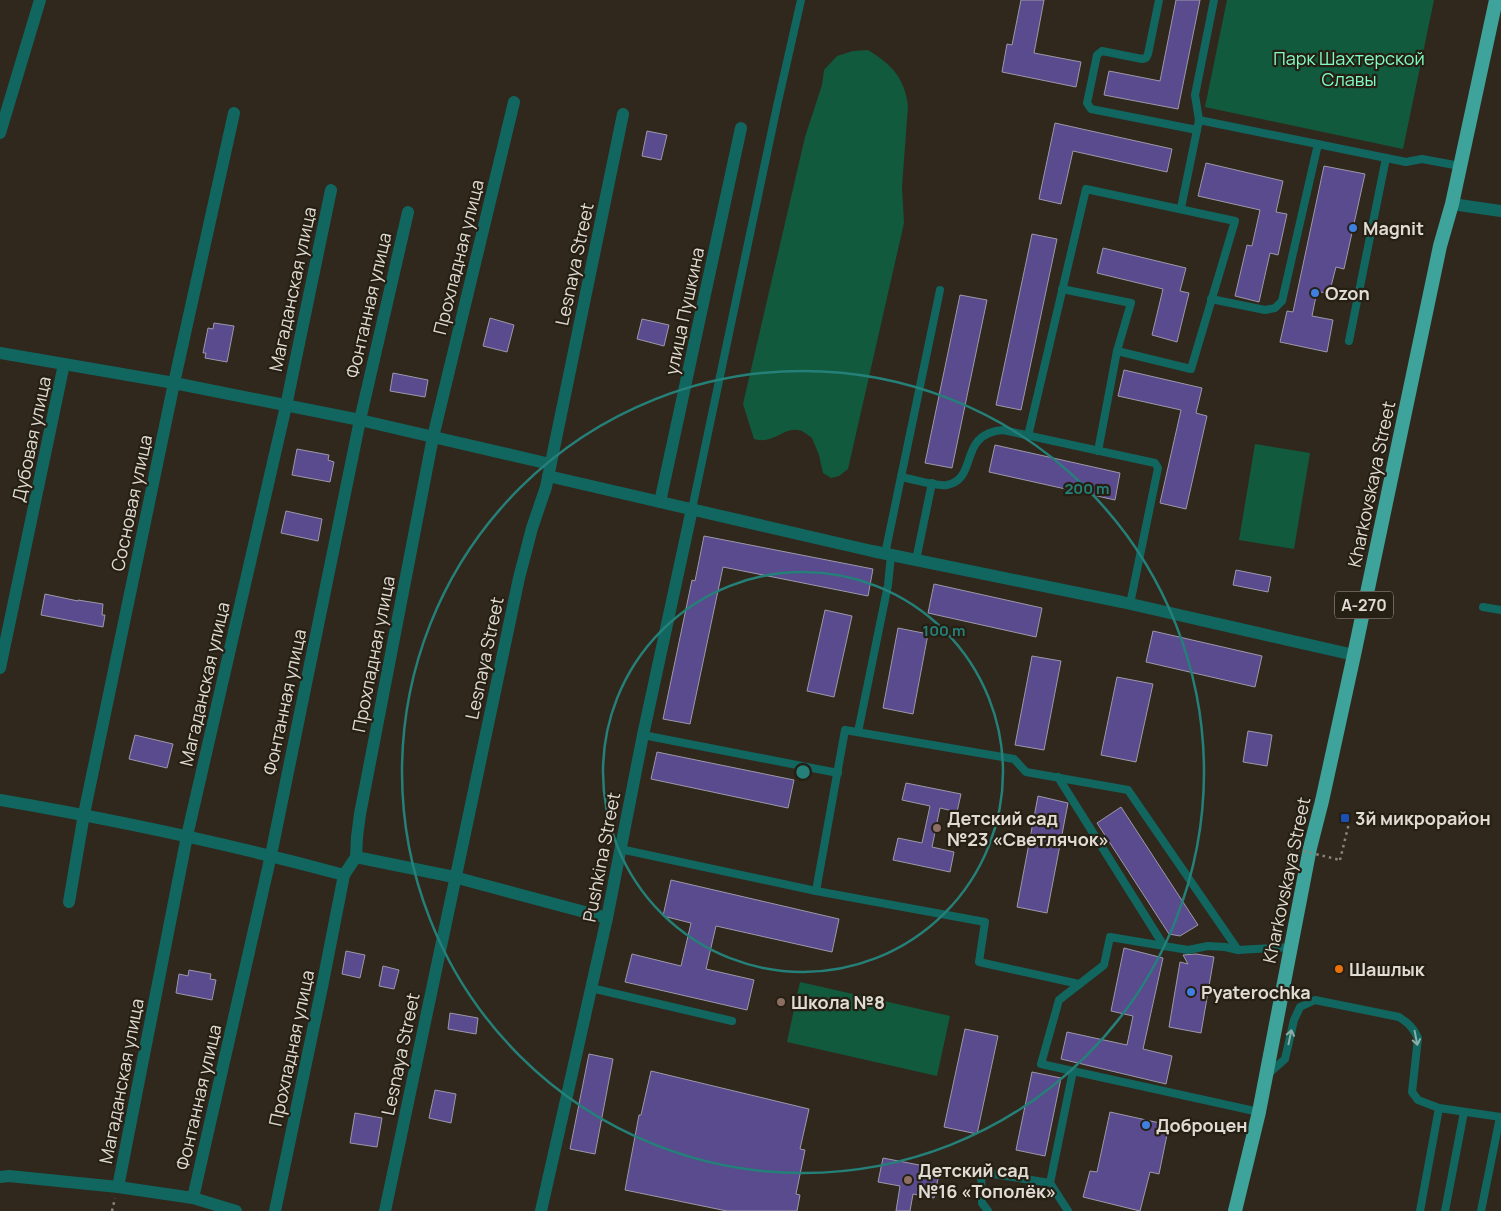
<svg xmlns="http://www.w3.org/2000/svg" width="1501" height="1211" viewBox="0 0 1501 1211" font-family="Manrope,sans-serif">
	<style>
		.green { fill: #115a3d }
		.building { fill: #5a4a8e; stroke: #9c99a9 }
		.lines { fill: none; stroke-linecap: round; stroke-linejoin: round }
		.path { stroke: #8a847a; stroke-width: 2.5; stroke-dasharray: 2.5 4; stroke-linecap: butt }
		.service { stroke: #116760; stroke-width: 8 }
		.minor { stroke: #116760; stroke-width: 12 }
		.tertiary { stroke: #116760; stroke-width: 12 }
		.trunk { stroke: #3ea39a; stroke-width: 14 }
		.path-bridge { stroke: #8a847a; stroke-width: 2.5; stroke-dasharray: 2.5 4; stroke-linecap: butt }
		.oneway { stroke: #8dada5 }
		.ring { fill: none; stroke: #248078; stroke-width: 2.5 }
		.shop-dot { fill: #3f7fe0; stroke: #261f14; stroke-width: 2 }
		.transit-dot { fill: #1a4fb4; stroke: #261f14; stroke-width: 2 }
		.education-dot { fill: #8d6e63; stroke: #261f14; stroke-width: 2 }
		.food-dot { fill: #e8710a; stroke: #261f14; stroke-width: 2 }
		.labels { text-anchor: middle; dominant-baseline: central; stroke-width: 4.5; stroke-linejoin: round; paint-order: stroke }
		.shield { fill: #261f14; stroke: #a8a39a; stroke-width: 1 }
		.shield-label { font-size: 16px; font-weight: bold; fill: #e0dbd3 }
		.park-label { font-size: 18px; fill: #81fdc3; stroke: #261f14 }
		.poi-label { font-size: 18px; font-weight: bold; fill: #e0dbd3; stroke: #261f14; text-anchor: start }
		.street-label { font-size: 18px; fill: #e0dbd3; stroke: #261f14 }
		.centre { fill: #248078; stroke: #261f14; stroke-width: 2.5 }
		.ring-label { font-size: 15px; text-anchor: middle; font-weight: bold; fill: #248078; stroke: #261f14; stroke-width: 4.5; stroke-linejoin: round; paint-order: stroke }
	</style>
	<rect width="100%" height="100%" fill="#30281d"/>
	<!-- green -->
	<g class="green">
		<polygon points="1227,0 1434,0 1403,149 1205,107"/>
		<path d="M868,50C891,64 905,78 908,106L902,187L904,223L848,469L839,476L831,478L823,473L819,455L812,438C808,435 802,430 798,430C784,427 772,445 754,439L743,404L805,137L822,85L824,70L837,56L853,51Z"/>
		<polygon points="1255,444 1310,453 1294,549 1239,540"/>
		<polygon points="800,982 950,1016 937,1076 787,1042"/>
	</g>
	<!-- building -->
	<g class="building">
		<polygon points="1021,0 1044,0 1034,53 1081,62 1076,87 1002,72 1007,44 1012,45"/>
		<polygon points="1176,0 1200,0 1178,109 1104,95 1109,71 1160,81"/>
		<polygon points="1055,123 1172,149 1167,172 1073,151 1061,204 1039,199"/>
		<polygon points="647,131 667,135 661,160 642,156"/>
		<polygon points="1206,163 1283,181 1276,212 1287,214 1278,255 1270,253 1259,302 1235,296 1247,245 1252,246 1260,210 1198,196"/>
		<polygon points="1324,166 1365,174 1344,269 1336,267 1329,294 1317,291 1312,316 1333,320 1327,352 1280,342 1287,311 1293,312"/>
		<polygon points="1032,234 1057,239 1021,410 996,405"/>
		<polygon points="1103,248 1186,268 1180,291 1189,293 1177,342 1152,335 1163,289 1097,273"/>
		<polygon points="960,295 987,300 952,468 925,463"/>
		<polygon points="490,318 514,325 507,352 483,346"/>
		<polygon points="642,319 669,325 664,346 637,339"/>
		<polygon points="214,323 234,326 227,362 205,358 206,353 203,353 208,328 213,329"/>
		<polygon points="1124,370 1202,388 1196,413 1207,416 1186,509 1160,503 1181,410 1118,396"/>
		<polygon points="393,373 428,380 425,397 390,391"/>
		<polygon points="995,445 1120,473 1115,500 989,472"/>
		<polygon points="297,449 329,455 328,460 334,462 330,482 292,475"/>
		<polygon points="286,511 322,519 318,541 281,533"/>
		<polygon points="704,536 873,569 868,596 723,567 690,724 663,719 692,580 695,581"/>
		<polygon points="1236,570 1271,577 1268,592 1233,585"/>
		<polygon points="934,584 1042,608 1036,637 928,613"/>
		<polygon points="45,594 78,601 78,600 103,604 102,615 105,615 103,627 41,615"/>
		<polygon points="825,610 852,616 834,697 807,691"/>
		<polygon points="898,628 928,634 913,714 883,708"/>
		<polygon points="1153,631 1262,656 1255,687 1146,662"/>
		<polygon points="1032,656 1061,661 1044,750 1015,745"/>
		<polygon points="1117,677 1153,684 1136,762 1101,755"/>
		<polygon points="1248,731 1272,735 1267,766 1243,762"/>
		<polygon points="135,735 173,744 167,768 129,759"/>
		<polygon points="657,752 794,780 788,808 651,779"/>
		<polygon points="906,783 961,794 957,812 940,808 932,847 954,852 950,872 893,860 898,838 922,843 930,806 902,800"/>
		<polygon points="1038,796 1068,803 1047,913 1017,907"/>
		<polygon points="1121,807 1198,925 1180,936 1169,934 1097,823"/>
		<polygon points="671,880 839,919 832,952 716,926 706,969 754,980 747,1010 625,982 632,954 681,966 691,923 663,916"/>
		<polygon points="1124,948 1163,958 1143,1049 1172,1056 1166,1084 1061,1059 1067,1032 1127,1045 1133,1016 1111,1011"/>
		<polygon points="346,951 365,955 360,978 342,974"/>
		<polygon points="1196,954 1214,957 1201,1033 1169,1027 1180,962 1188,964 1183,955"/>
		<polygon points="383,966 399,970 394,989 379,986"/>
		<polygon points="189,970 211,974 210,979 216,980 212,1000 176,993 179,974 188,976"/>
		<polygon points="450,1013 478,1018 476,1034 448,1029"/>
		<polygon points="965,1029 998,1036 977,1134 944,1127"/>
		<polygon points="589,1054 613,1059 595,1154 570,1149"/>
		<polygon points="651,1071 809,1109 800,1149 805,1150 796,1194 800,1195 797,1211 727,1211 625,1190 639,1115 641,1115"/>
		<polygon points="1032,1072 1061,1078 1045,1156 1016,1150"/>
		<polygon points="435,1090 456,1094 451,1123 429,1118"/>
		<polygon points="1110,1112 1169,1125 1159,1174 1150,1172 1140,1211 1083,1197 1090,1171 1097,1172"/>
		<polygon points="355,1113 382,1118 377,1147 350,1143"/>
		<polygon points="883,1158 940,1169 934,1198 913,1194 910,1211 896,1211 900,1186 878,1182"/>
	</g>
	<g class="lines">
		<!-- path -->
		<g class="path">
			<polyline points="1340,860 1349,823"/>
			<polyline points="1284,886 1291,848"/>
			<polyline points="112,1211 115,1198"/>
		</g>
		<!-- service -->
		<g class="service">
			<polyline points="1159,0 1148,54 1146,58 1142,59 1102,51 1097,55 1087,103 1091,109 1197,130"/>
			<polyline points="1199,120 1406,162 1422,159 1460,166"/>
			<polyline points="1181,208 1199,120 1195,95 1214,0"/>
			<polyline points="1062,289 1131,303 1117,351 1098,451"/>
			<polyline points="1211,299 1265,310 1275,308 1282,301 1318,144"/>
			<polyline points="1349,341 1386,158"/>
			<polyline points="1028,436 1086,189 1235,221 1191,369 1117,351"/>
			<path d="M901,477C914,479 935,487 947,485C979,479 957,434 1003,430L1155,463L1158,468L1130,604"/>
			<polyline points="692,509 777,106 801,0"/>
			<polyline points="885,554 940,290"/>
			<polyline points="916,560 932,483"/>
			<polyline points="1483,607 1501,610"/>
			<polyline points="858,732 888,585 891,555"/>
			<polyline points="643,735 838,773"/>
			<polyline points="1058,777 1164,946"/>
			<polyline points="620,849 816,891"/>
			<polyline points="1079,984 979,962 985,922 816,891 845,730 1014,759 1026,772 1128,790 1238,950"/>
			<polyline points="591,988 732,1021"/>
			<path d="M1267,1075L1285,1059L1294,1020L1300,1007L1315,1000L1399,1017C1408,1023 1413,1027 1418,1038L1412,1092L1418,1100L1439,1108"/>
			<polyline points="1259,1112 1041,1064 1059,1000 1104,965 1110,937 1188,950 1208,946 1225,947 1238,950 1290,947"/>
			<polyline points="988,1211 982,1203 981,1172 1050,1183"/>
			<polyline points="1068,1211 1050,1183 1073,1071"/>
			<polyline points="1420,1211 1439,1108 1501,1117"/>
			<polyline points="1445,1211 1464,1112"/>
			<polyline points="1481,1211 1500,1117"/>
		</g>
		<!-- minor -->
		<g class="minor">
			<polyline points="0,133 40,0"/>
			<polyline points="0,353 174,383 360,420 550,464"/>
			<polyline points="548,476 872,551 1122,602 1354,655"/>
			<polyline points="660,502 741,128"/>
			<polyline points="0,668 64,364"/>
			<path d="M0,800C116,820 230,844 344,875"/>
			<polyline points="356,857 454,877 607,918"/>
			<polyline points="69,902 84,814 174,383 234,113"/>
			<polyline points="0,1177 9,1176 118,1187 193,1198 236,1211"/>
			<polyline points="118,1187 187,836 286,406 331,190"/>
			<polyline points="193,1198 271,855 360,420 408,212"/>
			<polyline points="275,1211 322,987 344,875 356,857 357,837 360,814 433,437 514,102"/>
			<polyline points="385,1211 519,578 532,528 546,487 623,114"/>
			<polyline points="541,1211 607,918 643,735 692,509"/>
		</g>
		<!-- tertiary -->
		<polyline class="tertiary" points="1452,204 1501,211"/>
		<!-- trunk -->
		<polyline class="trunk" points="1235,1211 1259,1112 1310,848 1322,801 1354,655 1440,246 1452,204 1496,0"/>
		<!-- path-bridge -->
		<polyline class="path-bridge" points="1291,848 1340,860"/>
	</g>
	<!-- one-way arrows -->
	<defs><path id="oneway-shaft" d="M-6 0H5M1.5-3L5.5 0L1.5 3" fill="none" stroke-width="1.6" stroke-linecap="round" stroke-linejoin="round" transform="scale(1.25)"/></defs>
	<g class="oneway">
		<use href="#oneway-shaft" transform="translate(1290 1037) rotate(-78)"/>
		<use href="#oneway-shaft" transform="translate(1416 1038) rotate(79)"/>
	</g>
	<!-- distance rings -->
	<g class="ring">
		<circle cx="803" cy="772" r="200"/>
		<circle cx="803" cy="772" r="401"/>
	</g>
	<!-- markers -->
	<g class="shop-dot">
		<circle cx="1353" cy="228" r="5"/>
		<circle cx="1315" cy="293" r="5"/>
		<circle cx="1191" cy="992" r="5"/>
		<circle cx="1146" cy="1125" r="5"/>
	</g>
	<rect class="transit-dot" x="1340" y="813" width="10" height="10" rx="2.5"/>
	<g class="education-dot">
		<circle cx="937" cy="828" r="5"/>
		<circle cx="781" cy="1002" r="5"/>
		<circle cx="908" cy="1180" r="5"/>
	</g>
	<circle class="food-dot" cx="1339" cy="969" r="5"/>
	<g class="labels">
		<!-- shield labels -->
		<rect class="shield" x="1335" y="591.5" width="58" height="27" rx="4"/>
		<g class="shield-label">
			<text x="1364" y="605">А-270</text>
		</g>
		<!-- park labels -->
		<g class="park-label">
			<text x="1349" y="58">Парк Шахтерской<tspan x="1349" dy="21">Славы</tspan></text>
		</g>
		<!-- poi labels -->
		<g class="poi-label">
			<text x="1363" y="228">Magnit</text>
			<text x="1325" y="293">Ozon</text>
			<text x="947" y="818">Детский сад<tspan x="947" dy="21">№23 «Светлячок»</tspan></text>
			<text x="1355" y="818">3й микрорайон</text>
			<text x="1349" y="969">Шашлык</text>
			<text x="1201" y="992">Pyaterochka</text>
			<text x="791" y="1002">Школа №8</text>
			<text x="1156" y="1125">Доброцен</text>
			<text x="918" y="1170">Детский сад<tspan x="918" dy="21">№16 «Тополёк»</tspan></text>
		</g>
		<!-- street labels -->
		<g class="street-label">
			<text transform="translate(458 257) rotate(-76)">Прохладная улица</text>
			<text transform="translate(574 264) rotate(-78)">Lesnaya Street</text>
			<text transform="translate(292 289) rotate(-78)">Магаданская улица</text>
			<text transform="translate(368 305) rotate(-77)">Фонтанная улица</text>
			<text transform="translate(684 311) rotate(-78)">улица Пушкина</text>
			<text transform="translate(31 439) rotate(-78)">Дубовая улица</text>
			<text transform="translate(1371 484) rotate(-78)">Kharkovskaya Street</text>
			<text transform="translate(131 503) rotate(-78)">Сосновая улица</text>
			<text transform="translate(373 654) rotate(-79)">Прохладная улица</text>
			<text transform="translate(484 658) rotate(-78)">Lesnaya Street</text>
			<text transform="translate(204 684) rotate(-77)">Магаданская улица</text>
			<text transform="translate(284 702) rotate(-78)">Фонтанная улица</text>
			<text transform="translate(601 857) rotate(-79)">Pushkina Street</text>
			<text transform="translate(1286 880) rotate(-78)">Kharkovskaya Street</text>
			<text transform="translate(291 1048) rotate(-78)">Прохладная улица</text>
			<text transform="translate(400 1054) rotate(-78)">Lesnaya Street</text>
			<text transform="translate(121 1081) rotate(-79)">Магаданская улица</text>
			<text transform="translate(198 1097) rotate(-77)">Фонтанная улица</text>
		</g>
	</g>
	<circle cx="803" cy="772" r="8" class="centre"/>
	<g class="ring-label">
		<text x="1087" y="494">200 m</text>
		<text x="944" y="636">100 m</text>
	</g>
</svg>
